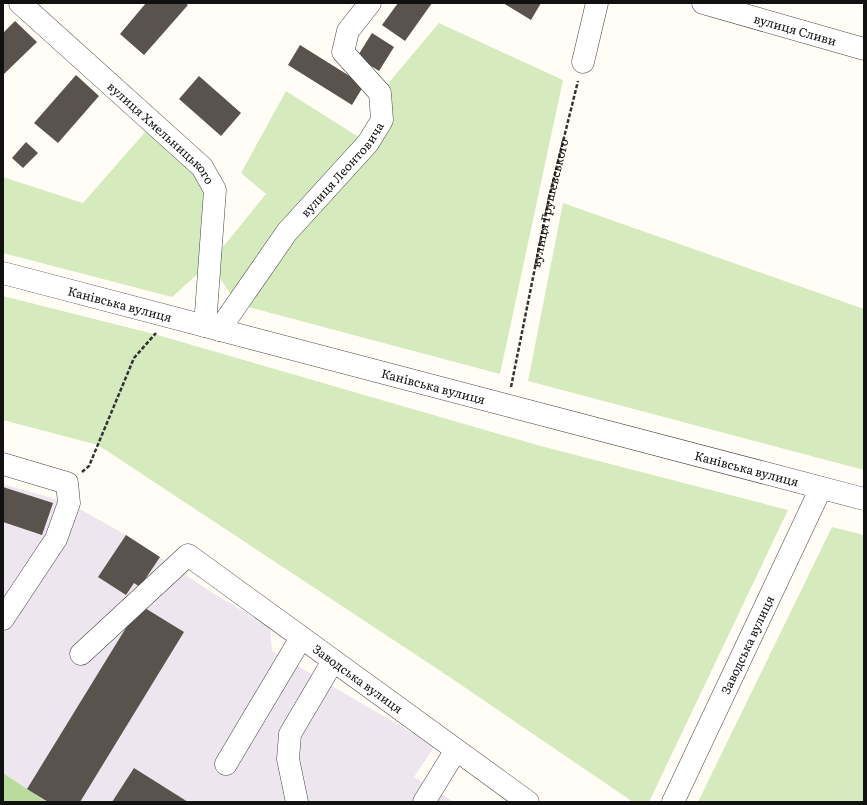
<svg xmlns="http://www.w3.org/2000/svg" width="867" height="805" viewBox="0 0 867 805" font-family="Literata,serif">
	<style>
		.industrial { fill: #eee6ef }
		.green { fill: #d5ebbd }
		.forest { fill: #b9dc9c }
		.building { fill: #5a524d }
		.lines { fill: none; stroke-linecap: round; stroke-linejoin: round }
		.minor-casing { stroke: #444; stroke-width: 23 }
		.path { stroke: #333; stroke-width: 2.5; stroke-dasharray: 4 2; stroke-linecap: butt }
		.minor { stroke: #fff; stroke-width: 22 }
		.labels { text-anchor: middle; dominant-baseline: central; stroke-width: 4; stroke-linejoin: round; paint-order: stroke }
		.street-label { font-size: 12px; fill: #111; stroke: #fff }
	</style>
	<rect width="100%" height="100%" fill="#fffdf5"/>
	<!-- industrial -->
	<polygon class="industrial" points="3,484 69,503 126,535 211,592 270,627 272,651 435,746 414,777 454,802 48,802 3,773"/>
	<!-- green -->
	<g class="green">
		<polygon points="439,23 563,80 500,374 237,304 210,263 172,297 3,253 3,177 83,203 153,123 202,167 210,263 266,194 241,173 286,91 368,143 380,93"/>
		<polygon points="563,203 864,309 864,470 528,381"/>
		<polygon points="3,296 154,334 537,445 788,510 649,802 633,802 445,674 98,445 3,420"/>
		<polygon points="832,527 864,535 864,802 698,802"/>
	</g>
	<!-- forest -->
	<polygon class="forest" points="3,773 47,802 3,802"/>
	<!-- building -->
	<g class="building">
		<polygon points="146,3 185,3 188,5 144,55 120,34"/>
		<polygon points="398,3 432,3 405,41 382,25"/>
		<polygon points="503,3 541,3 531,20"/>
		<polygon points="15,21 37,42 3,75 3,33"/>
		<polygon points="372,33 394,47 379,71 357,57"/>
		<polygon points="300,45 364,85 352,105 288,65"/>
		<polygon points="76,75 99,96 58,143 34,123"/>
		<polygon points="199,76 241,113 221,136 179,99"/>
		<polygon points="26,142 38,153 23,168 12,158"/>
		<polygon points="3,487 53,503 42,535 3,522"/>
		<polygon points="126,535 160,557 140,587 134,583 126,595 98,577"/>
		<polygon points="140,605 184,632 80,802 48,802 27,789"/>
		<polygon points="134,768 188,802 112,802"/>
	</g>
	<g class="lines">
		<defs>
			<g id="minor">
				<path id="s2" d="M20,3L202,167L215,190L205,326"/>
				<path id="s3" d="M703,3L864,49"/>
				<polyline points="583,62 597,3"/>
				<path id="s4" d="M3,273L864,499"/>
				<path id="s5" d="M219,330L287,232L368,143L382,120L380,93L343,52L348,31L370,3"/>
				<polyline points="3,464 67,483 69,503 56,539 3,619"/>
				<path id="s6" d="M81,654L188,555L528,802"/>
				<polyline points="226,764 301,638"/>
				<polyline points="297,802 288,759 290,734 333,661"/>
				<polyline points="424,802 456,750"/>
				<path id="s7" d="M673,802L821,488"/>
			</g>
		</defs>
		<!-- minor casing -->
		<use href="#minor" class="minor-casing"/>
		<!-- path -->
		<g class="path">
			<path id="s1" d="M511,387L549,198L578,81"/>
			<polyline points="82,472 89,466 134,358 156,333"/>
		</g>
		<!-- minor -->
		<use href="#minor" class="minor"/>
	</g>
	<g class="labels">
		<!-- street labels -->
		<g class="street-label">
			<text stroke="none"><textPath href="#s3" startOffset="96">вулиця Сливи</textPath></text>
			<text stroke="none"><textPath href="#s2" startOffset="192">вулиця Хмельницького</textPath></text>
			<text stroke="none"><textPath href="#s5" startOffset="203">вулиця Леонтовича</textPath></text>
			<text stroke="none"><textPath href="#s1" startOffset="188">вулиця Грушевського</textPath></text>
			<text stroke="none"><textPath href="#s4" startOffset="121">Канівська вулиця</textPath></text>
			<text stroke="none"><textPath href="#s4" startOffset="445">Канівська вулиця</textPath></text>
			<text stroke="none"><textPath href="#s4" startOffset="769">Канівська вулиця</textPath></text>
			<text stroke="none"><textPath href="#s7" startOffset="174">Заводська вулиця</textPath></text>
			<text stroke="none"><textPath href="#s6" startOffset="356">Заводська вулиця</textPath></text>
		</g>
	</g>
	<!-- border -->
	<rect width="867" height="805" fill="none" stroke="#111111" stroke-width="8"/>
</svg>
